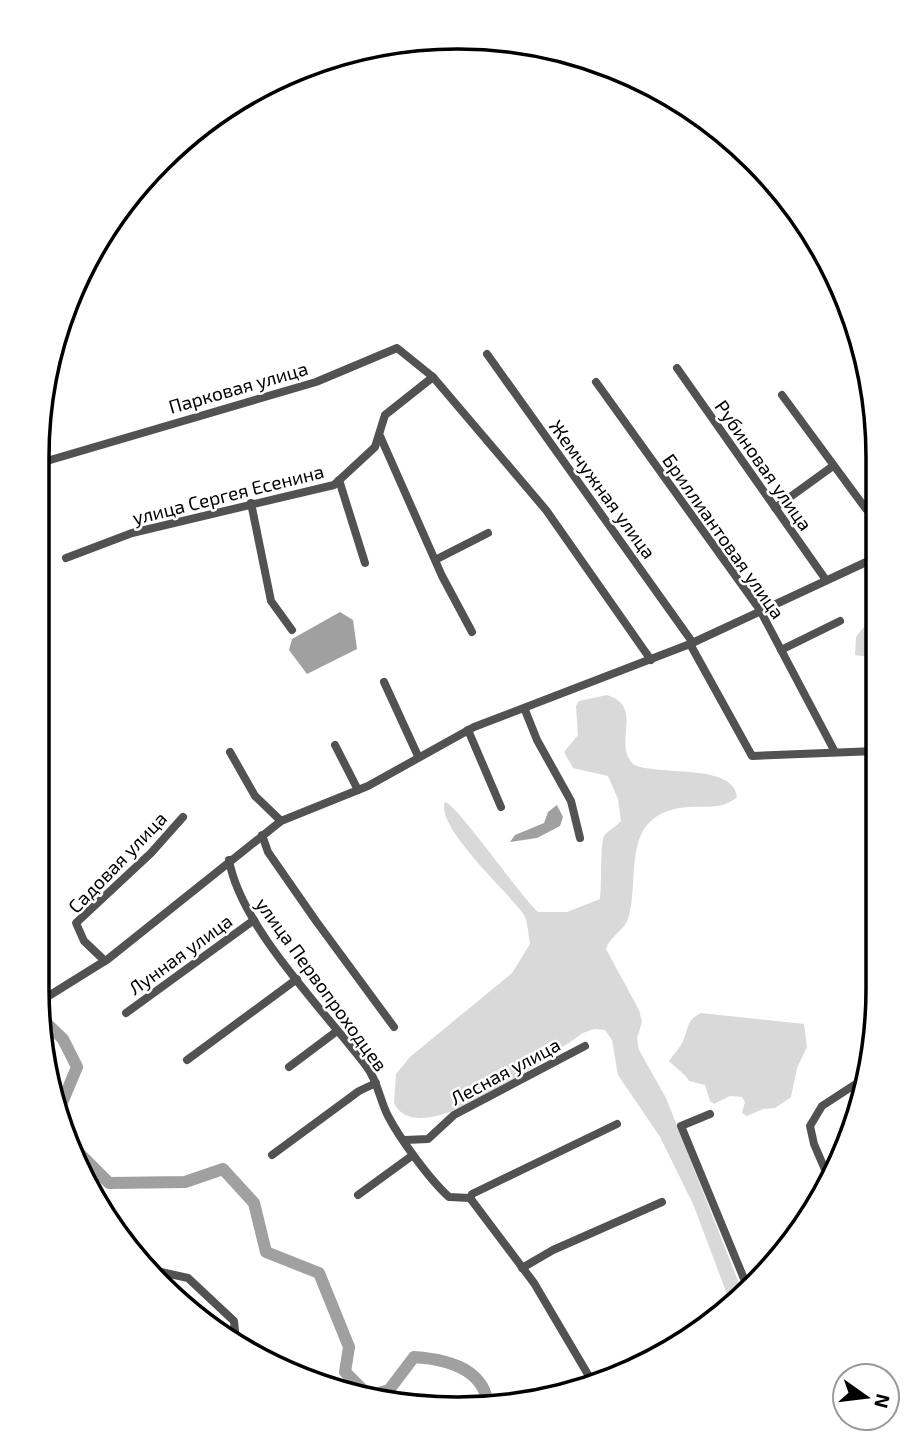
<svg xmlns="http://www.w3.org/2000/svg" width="915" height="1446" viewBox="0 0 915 1446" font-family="'Exo 2',sans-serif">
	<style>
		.green { fill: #d9d9d9 }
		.water { fill: #a0a0a0 }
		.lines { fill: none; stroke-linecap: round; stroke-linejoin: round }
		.river { stroke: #a0a0a0; stroke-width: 12 }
		.street { stroke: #525252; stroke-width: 8 }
		.labels { text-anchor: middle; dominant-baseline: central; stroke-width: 5; stroke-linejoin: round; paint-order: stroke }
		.street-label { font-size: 19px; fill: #000; stroke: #fff }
		.rim { fill: none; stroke: #000; stroke-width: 3.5 }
	</style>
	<rect width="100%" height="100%" fill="#fff"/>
	<!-- green -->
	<g class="green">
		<polygon points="877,587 876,658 855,655 856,637 870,619 872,591"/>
		<path d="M607,695C645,707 612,742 633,764C655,777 734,762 737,797C720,812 701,804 680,808C619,818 641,879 628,919C624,931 609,937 606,949L639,1010L642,1022L637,1038L639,1050L666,1098L742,1291L730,1302L693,1204L660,1137L618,1075L612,1040L605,1030L594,1029L583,1033C553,1053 419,1156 394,1103L396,1074L410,1057L512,973L530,944C528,934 528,919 522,912C508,893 434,825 445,802C456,803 520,896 538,912H567L600,899C602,885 600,844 604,836C608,830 616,827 621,821L618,799L608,776L573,768L564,752L578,735L576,706L579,701Z"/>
		<path d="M701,1013L804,1024L807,1047L797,1068L791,1097L775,1108L763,1109L747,1116L742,1113L745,1102L742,1097L730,1096L714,1104L710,1101L705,1085L689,1081C683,1071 676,1069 669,1061C673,1055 680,1048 683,1041C689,1028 686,1020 701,1013Z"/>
	</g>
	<!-- water -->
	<g class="water">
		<polygon points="340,612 353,620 357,649 307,674 289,650 292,639"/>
		<polygon points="557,805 563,817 560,826 537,838 510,842 515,835 544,823 548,812"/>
	</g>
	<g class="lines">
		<!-- river -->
		<g class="river">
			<polyline points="42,1019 63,1039 77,1067 59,1110 73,1147 109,1183 185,1182 223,1169 254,1203 266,1252 319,1273 349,1347 345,1372 367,1394"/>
			<path d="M372,1395L389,1390L414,1357C445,1359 484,1368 488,1405"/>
		</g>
		<!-- street -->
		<g class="street">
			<polyline points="487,354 693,643"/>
			<polyline points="677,368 826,580"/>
			<polyline points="596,382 760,610 835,752"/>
			<polyline points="782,395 866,509"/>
			<polyline points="380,436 442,576 472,632"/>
			<polyline points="40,463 316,382 397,348 433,377 546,510 651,660"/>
			<polyline points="339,480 365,563"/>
			<polyline points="251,503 271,601 292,630"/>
			<polyline points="775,508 833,466"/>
			<polyline points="66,558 132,533 334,485 375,447 385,415 433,377"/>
			<polyline points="437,559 488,533"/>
			<polyline points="690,644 752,756 876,751"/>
			<polyline points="781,650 840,621"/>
			<polyline points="384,682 418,756"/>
			<polyline points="525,710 537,740 571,801 580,838"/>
			<polyline points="468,730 501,807"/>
			<polyline points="335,745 358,790"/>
			<polyline points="230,752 255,796 281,821"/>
			<polyline points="262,835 268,852 316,921 394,1027"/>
			<path d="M229,860C241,928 325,1011 367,1067C378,1082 380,1101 388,1116C400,1139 430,1180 449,1197L470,1198L534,1283L593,1383"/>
			<polyline points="105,961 84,941 76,923 151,853 183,817"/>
			<polyline points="39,1002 108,959 281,821 368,786 474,727 690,644 877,557"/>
			<polyline points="126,1013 254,920"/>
			<polyline points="187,1060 297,979"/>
			<polyline points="289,1067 337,1031"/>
			<polyline points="710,1114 681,1126 747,1286"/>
			<polyline points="405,1140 428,1139 454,1115 585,1046"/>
			<polyline points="272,1155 359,1091 376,1083"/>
			<polyline points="829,1179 814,1144 810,1126 822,1106 865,1078"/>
			<polyline points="358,1195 413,1155"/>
			<polyline points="470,1198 472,1194 617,1124"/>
			<polyline points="522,1268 553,1250 662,1202"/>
			<polyline points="152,1270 188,1278 234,1321 236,1341"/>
		</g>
	</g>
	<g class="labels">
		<!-- street labels -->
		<g class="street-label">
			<text transform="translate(238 387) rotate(-16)">Парковая улица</text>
			<text transform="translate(764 465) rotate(55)">Рубиновая улица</text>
			<text transform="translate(603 489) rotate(54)">Жемчужная улица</text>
			<text transform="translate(228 494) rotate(-14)">улица Сергея Есенина</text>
			<text transform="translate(724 536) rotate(55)">Бриллиантовая улица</text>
			<text transform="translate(117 862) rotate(-46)">Садовая улица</text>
			<text transform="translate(180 954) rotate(-36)">Лунная улица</text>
			<text transform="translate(322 984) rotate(54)">улица Первопроходцев</text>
			<text transform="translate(505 1071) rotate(-28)">Лесная улица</text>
		</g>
	</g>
	<!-- crop -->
	<path d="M0 0H915V1446H0ZM457 49H458A408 408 0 0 1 866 457V989A408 408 0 0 1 458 1397H457A408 408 0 0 1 49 989V457A408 408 0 0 1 457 49Z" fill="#fff" fill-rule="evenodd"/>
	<path class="rim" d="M457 49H458A408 408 0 0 1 866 457V989A408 408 0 0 1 458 1397H457A408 408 0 0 1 49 989V457A408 408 0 0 1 457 49Z"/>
	<!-- north arrow -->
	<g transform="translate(866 1397) rotate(104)"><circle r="33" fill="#ffffff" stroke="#999999" stroke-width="2"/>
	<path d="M0-5L12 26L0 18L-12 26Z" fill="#000000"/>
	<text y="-10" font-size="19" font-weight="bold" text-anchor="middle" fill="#000000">N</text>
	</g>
</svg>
